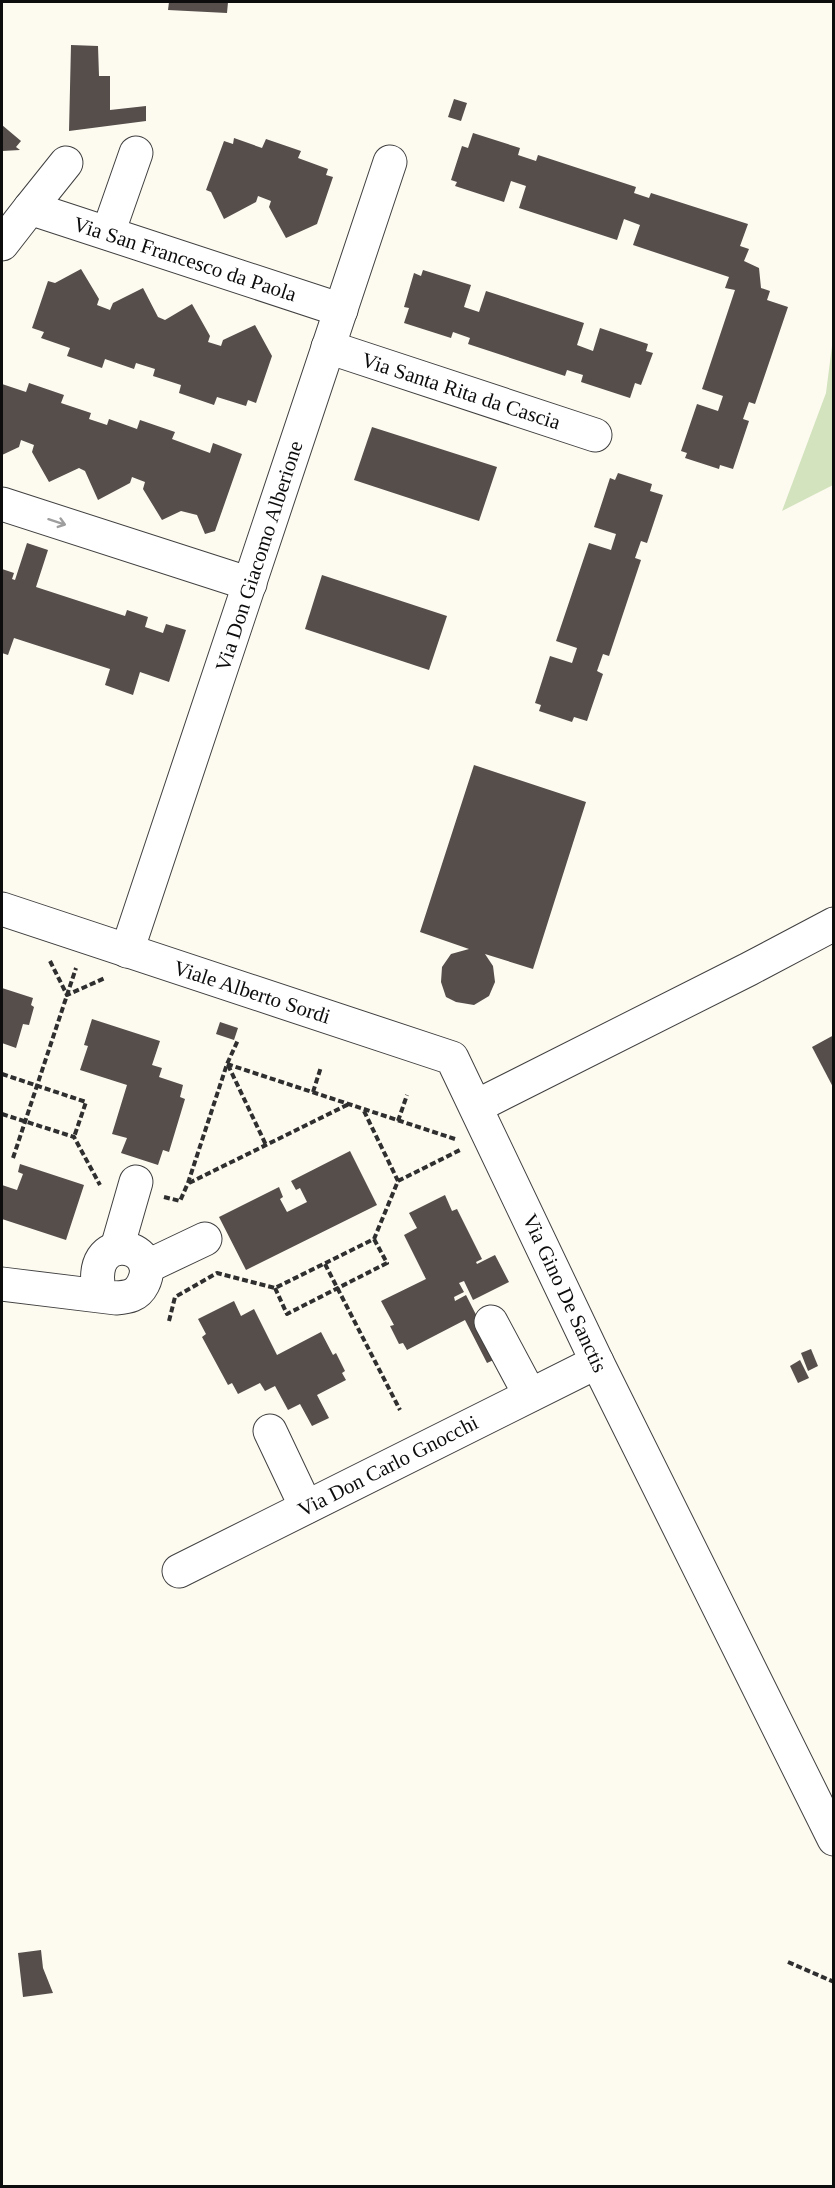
<svg xmlns="http://www.w3.org/2000/svg" width="835" height="2188" viewBox="0 0 835 2188" font-family="'Times New Roman',serif">
	<style>
		.green { fill: #d2e3bd }
		.building { fill: #554e4b }
		.lines { fill: none; stroke-linecap: round; stroke-linejoin: round }
		.minor-casing { stroke: #404040; stroke-width: 35 }
		.path { stroke: #2f2f2f; stroke-width: 4; stroke-dasharray: 6 3; stroke-linecap: butt }
		.minor { stroke: #fff; stroke-width: 33 }
		.oneway { stroke: #9e9e9e }
		.labels { text-anchor: middle; dominant-baseline: central; stroke-width: 6; stroke-linejoin: round; paint-order: stroke }
		.street-label { font-size: 21px; fill: #0d0d0d; stroke: #fff }
	</style>
	<rect width="100%" height="100%" fill="#fdfaf0"/>
	<!-- green -->
	<polygon class="green" points="833,338 833,485 782,511 826,393"/>
	<!-- building -->
	<g class="building">
		<polygon points="169,2 228,2 227,13 168,10"/>
		<polygon points="71,45 98,46 99,76 110,76 110,110 146,106 146,121 69,131"/>
		<polygon points="454,99 467,103 461,121 448,117"/>
		<polygon points="2,125 21,141 16,147 20,150 2,151"/>
		<polygon points="473,133 520,148 518,155 536,161 538,155 636,187 634,193 649,198 651,193 748,224 740,246 749,249 744,261 759,268 761,288 770,291 767,300 788,307 755,404 749,402 743,419 749,421 733,469 720,465 719,469 685,458 687,453 681,451 697,404 718,411 723,396 702,389 735,290 725,288 729,277 633,245 640,225 624,219 617,240 519,208 526,186 511,181 504,202 455,186 457,182 451,180 462,146 468,148"/>
		<polygon points="234,138 262,148 266,139 301,151 298,158 328,169 326,175 333,177 317,224 286,238 269,207 271,201 258,196 256,202 224,219 211,192 206,190 224,141 233,144"/>
		<polygon points="81,269 99,299 97,305 110,310 113,303 143,288 158,317 165,320 192,304 210,336 208,342 221,346 223,340 255,325 272,356 256,403 248,400 246,406 217,397 214,405 179,393 181,385 153,376 155,369 136,363 134,369 105,359 102,368 67,356 70,348 41,338 44,332 32,328 48,281 55,283"/>
		<polygon points="423,270 471,285 464,307 479,312 486,291 584,323 577,345 593,351 600,328 648,344 646,351 653,353 641,385 635,383 630,398 581,382 583,375 567,370 565,376 468,344 470,338 453,332 451,338 404,323 409,308 404,307 414,273 421,276"/>
		<polygon points="29,383 64,395 61,403 91,413 89,419 107,425 109,419 137,429 140,420 175,432 172,439 210,453 213,443 242,454 215,531 205,534 197,515 181,511 162,520 143,489 145,482 132,477 130,483 98,500 85,471 79,468 49,482 32,452 34,445 21,440 19,447 2,455 2,384 26,392"/>
		<polygon points="372,427 497,467 479,521 354,480"/>
		<polygon points="618,473 652,484 650,491 663,495 647,543 641,541 635,558 641,560 609,656 603,654 597,671 603,674 587,721 574,717 572,722 539,711 541,705 535,703 550,656 572,663 577,648 556,641 589,543 611,550 616,534 594,527 610,478 615,480"/>
		<polygon points="27,543 48,550 36,587 125,616 127,610 148,617 145,627 163,633 166,624 186,630 169,682 140,672 133,695 105,685 110,669 14,638 8,655 2,653 2,569 14,573 12,579 15,580"/>
		<polygon points="322,575 447,616 429,670 305,629"/>
		<polygon points="474,765 586,802 533,969 485,954 493,966 495,982 489,996 474,1005 456,1002 446,997 441,982 442,967 451,954 469,949 420,932"/>
		<polygon points="2,988 33,998 31,1005 34,1007 29,1025 23,1024 16,1048 2,1043"/>
		<polygon points="92,1019 160,1041 152,1065 162,1068 159,1077 183,1085 180,1097 185,1099 169,1152 163,1150 158,1165 121,1153 127,1138 112,1134 127,1085 80,1070 88,1046 84,1045"/>
		<polygon points="220,1022 238,1028 234,1040 216,1034"/>
		<polygon points="834,1035 834,1089 812,1047"/>
		<polygon points="350,1151 377,1205 246,1270 219,1217 279,1187 283,1197 280,1199 287,1212 307,1202 300,1188 296,1190 291,1181"/>
		<polygon points="20,1164 84,1185 66,1240 2,1219 2,1185 17,1190 23,1174 18,1172"/>
		<polygon points="445,1195 452,1211 457,1209 482,1259 476,1262 477,1264 495,1255 509,1282 473,1300 464,1281 459,1283 464,1292 454,1297 455,1301 466,1295 498,1358 487,1363 465,1320 407,1350 403,1343 399,1344 390,1326 394,1325 381,1301 426,1279 404,1235 417,1228 409,1213"/>
		<polygon points="234,1301 241,1316 254,1309 277,1355 321,1332 333,1355 336,1353 345,1371 342,1373 346,1380 317,1395 329,1418 312,1426 300,1404 288,1410 275,1386 265,1391 260,1383 238,1394 232,1383 228,1385 202,1337 206,1334 198,1319"/>
		<polygon points="811,1349 818,1366 808,1371 801,1353"/>
		<polygon points="800,1360 809,1378 798,1383 790,1366"/>
		<polygon points="41,1950 43,1968 53,1993 23,1997 18,1953"/>
	</g>
	<g class="lines">
		<defs>
			<g id="minor">
				<polyline points="30,208 66,163"/>
				<polyline points="108,233 136,153"/>
				<polyline points="2,244 30,208 341,310"/>
				<polyline points="328,347 595,435"/>
				<polyline points="2,504 250,584"/>
				<polyline points="2,909 452,1058 597,1362 834,1839"/>
				<polyline points="127,951 390,162"/>
				<polyline points="477,1106 749,969 834,924"/>
				<polyline points="117,1248 136,1182"/>
				<polyline points="146,1267 205,1239"/>
				<path d="M2,1284L116,1298C128,1297 137,1296 143,1284C164,1243 83,1226 100,1295"/>
				<polyline points="491,1322 530,1395"/>
				<polyline points="270,1431 306,1507"/>
				<polyline points="179,1571 597,1362"/>
			</g>
		</defs>
		<!-- minor casing -->
		<use href="#minor" class="minor-casing"/>
		<!-- path -->
		<g class="path">
			<polyline points="50,961 67,995 105,978"/>
			<polyline points="227,1064 455,1139"/>
			<polyline points="228,1065 266,1145"/>
			<polyline points="2,1074 86,1102 74,1137"/>
			<polyline points="313,1092 321,1067"/>
			<polyline points="2,1114 74,1137 100,1185"/>
			<polyline points="398,1121 407,1095"/>
			<polyline points="13,1158 76,968"/>
			<polyline points="398,1181 462,1149"/>
			<polyline points="189,1183 349,1104"/>
			<polyline points="164,1197 180,1201 188,1183 227,1064 238,1040"/>
			<polyline points="325,1264 400,1410"/>
			<polyline points="275,1288 287,1314 387,1263 374,1239"/>
			<polyline points="169,1321 175,1297 217,1273 275,1288 374,1239 398,1181 363,1109"/>
			<polyline points="788,1962 834,1982"/>
		</g>
		<!-- minor -->
		<use href="#minor" class="minor"/>
	</g>
	<!-- one-way arrows -->
	<defs><path id="oneway-shaft" d="M-6 0H5M1.5-3L5.5 0L1.5 3" fill="none" stroke-width="1.6" stroke-linecap="round" stroke-linejoin="round" transform="scale(1.5)"/></defs>
	<use class="oneway" href="#oneway-shaft" transform="translate(57 522) rotate(18)"/>
	<g class="labels">
		<!-- street labels -->
		<g class="street-label">
			<text transform="translate(185 259) rotate(18)">Via San Francesco da Paola</text>
			<text transform="translate(461 391) rotate(18)">Via Santa Rita da Cascia</text>
			<text transform="translate(259 556) rotate(-72)">Via Don Giacomo Alberione</text>
			<text transform="translate(252 992) rotate(18)">Viale Alberto Sordi</text>
			<text transform="translate(565 1293) rotate(65)">Via Gino De Sanctis</text>
			<text transform="translate(388 1466) rotate(-27)">Via Don Carlo Gnocchi</text>
		</g>
	</g>
	<!-- border -->
	<rect width="835" height="2188" fill="none" stroke="#0d0d0d" stroke-width="6"/>
</svg>
